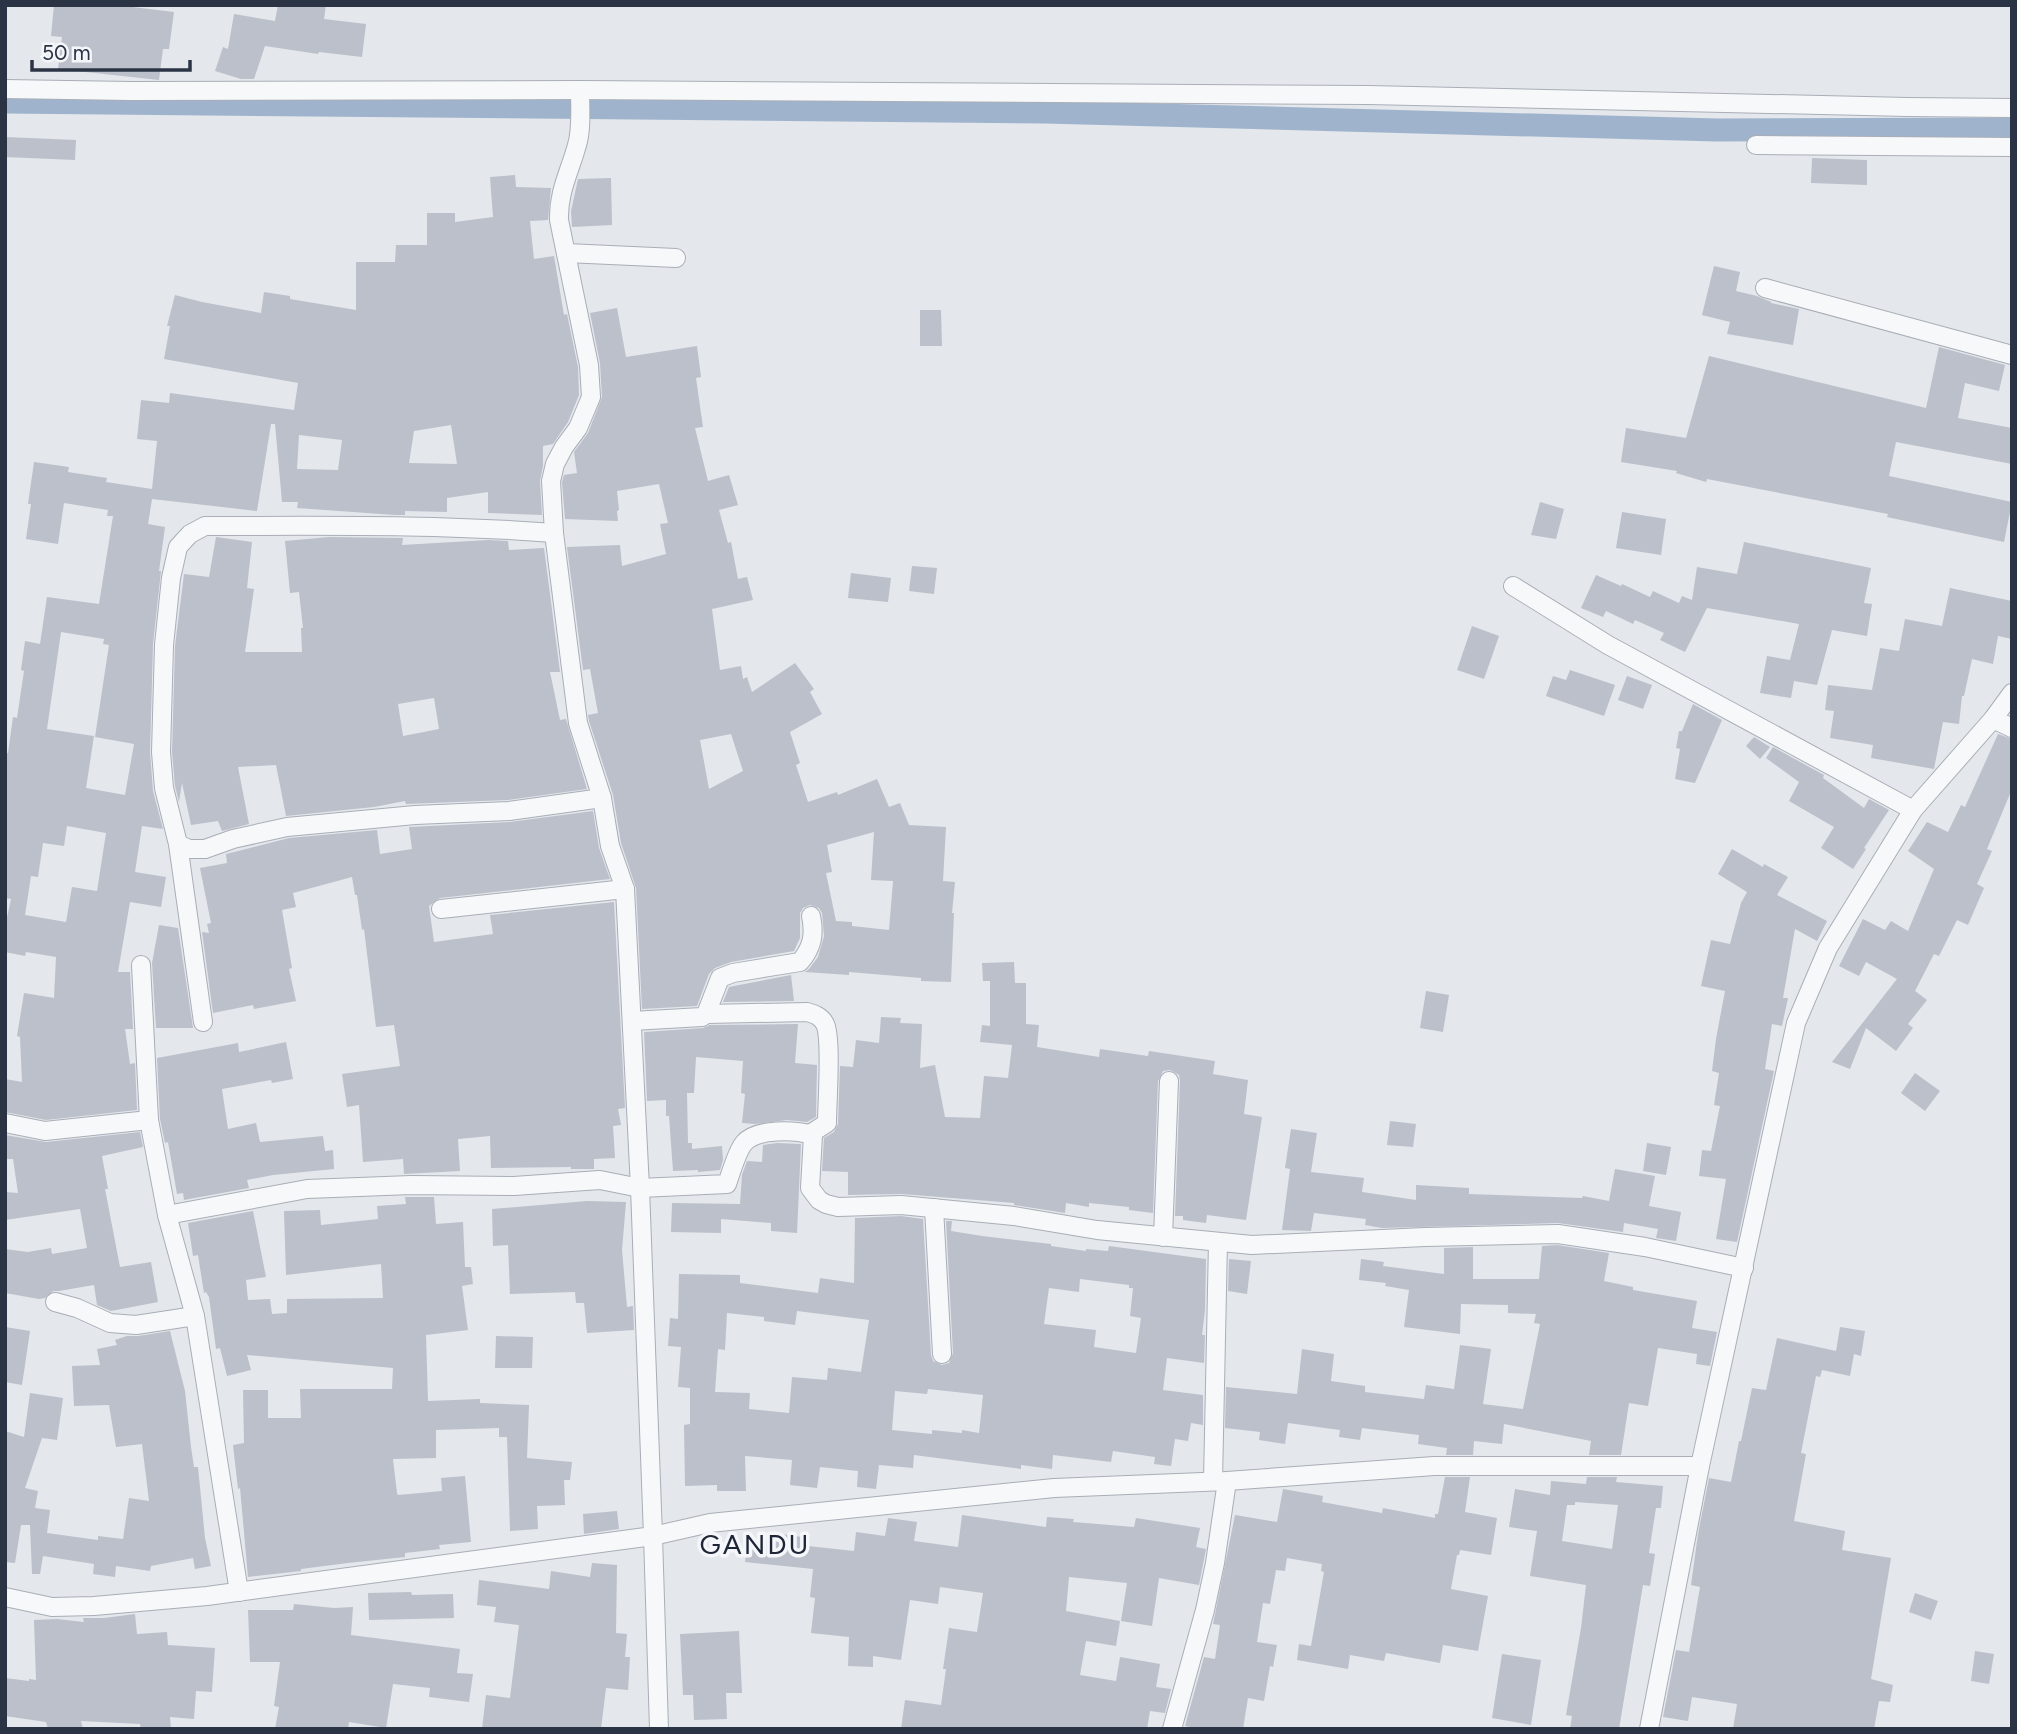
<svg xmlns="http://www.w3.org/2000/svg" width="2017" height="1734" viewBox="0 0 2017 1734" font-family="Figtree,sans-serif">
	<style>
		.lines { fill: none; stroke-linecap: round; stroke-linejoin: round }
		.canal { stroke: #9fb4cc; stroke-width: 23 }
		.building { fill: #bbc0ca; fill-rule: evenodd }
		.minor-casing { stroke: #a9aeb7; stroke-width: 20 }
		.minor { stroke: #f7f8fa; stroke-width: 18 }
		.labels { text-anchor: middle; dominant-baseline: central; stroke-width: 7; stroke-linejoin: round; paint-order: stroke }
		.quarter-label { font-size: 28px; letter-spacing: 2px; fill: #1d2536; stroke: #f4f6f9 }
	</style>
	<rect width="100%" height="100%" fill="#e4e7ec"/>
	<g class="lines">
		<!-- canal -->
		<polyline class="canal" points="5,102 1045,112 1717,130 2012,129"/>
	</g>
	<!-- building -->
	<g class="building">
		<polygon points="54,5 116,5 174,12 169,49 163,49 159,80 58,69 62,37 51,36"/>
		<polygon points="278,5 326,5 324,19 366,24 362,57 319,52 318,54 265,46 254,79 241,79 215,71 223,47 228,49 234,14 275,21"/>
		<polygon points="5,137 76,140 75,160 5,157"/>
		<polygon points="1812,158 1867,160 1867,185 1811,183"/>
		<path d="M515,175L516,187L551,188L548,220L530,221L534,259L554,256L564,315L567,314L578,367L579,395L568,422L553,444L543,446V466L540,481L542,515L488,513V492L447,498V512L405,511V515H395L297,508L298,502H282L275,424H271L257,511L152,499L148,524L165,527L159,571H161L153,644L150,752L153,791L163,829L142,826L135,872L166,877L161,907L130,902L118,972H130L133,1029H125L130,1064L135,1063L137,1110L46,1120L5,1112V1079L22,1082L20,1037L17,1036L24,993L54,998L56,957L26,952L25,956L5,952V927L11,899L5,898V753H8L13,717L17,718L24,671L21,670L25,641L40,644L47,597L99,604L113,516H107L108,510L64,503L58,544L26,539L31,504H28L34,462L69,467L68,472L107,478L106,482L152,489L157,441L137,439L141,400L169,403L170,393L294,410L298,383L164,359L170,326H167L175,295L202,302L261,313L264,292L290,296V299L356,310V262H395L396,245H427V213H455V222L493,217L490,177ZM451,425L457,464L409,463L414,431ZM299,435L342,440L338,470L297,469ZM61,632L104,639L103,644L109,645L95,737L134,744L125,795L86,788L94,736L47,729ZM67,826L106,833L97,891L72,887L66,922L25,915L31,876L38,877L43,843L64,846Z"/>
		<polygon points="611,178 612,225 572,227 571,211 578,179"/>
		<polygon points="1714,266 1740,272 1736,291 1757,296 1771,302 1771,303 1799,309 1793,345 1727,334 1730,322 1702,315"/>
		<path d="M617,308L626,357L697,346L701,377L696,378L703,427L695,428L708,481L729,475L738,505L719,510L728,543L731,542L738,579L747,577L753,600L712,609L720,670L741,666L743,679L747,677L752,692L795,663L814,689L810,692L822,714L790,732L800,763L796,765L808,802L837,792L838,795L877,779L889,807L900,803L909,825L946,827L943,881L955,882L952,913H954L951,982L921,981V978L849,972V975L805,972L809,969L818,957L824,936L822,913L819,908L810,905L803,908L800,913V938L794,951L731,962L715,968L709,974L697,1006L642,1009L636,888L621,843L613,795L589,721L588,715L598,713L590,669L583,670L567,547L620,545L622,566L666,554L660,524L668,523L659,484L617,491L619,510L617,511L618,521L565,519L562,482L564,475L577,473L574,452L588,433L602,397L600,363L590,313ZM731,734L743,771L709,789L700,740ZM874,832L871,880L893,881L889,930L852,926V922L836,921L826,873L832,872L827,845Z"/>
		<polygon points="920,310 941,310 942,346 920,346"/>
		<polygon points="1939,347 2005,365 1999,391 1965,383 1958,418 2012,428 2012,464 1896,442 1889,476 2012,502 2004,542 1887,517 1888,514 1707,479 1706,482 1676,473 1677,471 1621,462 1626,428 1686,438 1709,356 1926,408"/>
		<polygon points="1540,502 1564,509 1556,539 1531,535"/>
		<polygon points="1622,512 1666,519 1661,555 1616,548"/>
		<path d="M216,537L252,542L247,588L254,589L245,652H302L301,628H303L299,592L290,593L285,541L329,537L403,538L402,545L488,540L508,541L509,550L544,548L560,672H550L560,720L566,719L587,789L508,800L406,804L405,801L374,807L286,816L276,765L238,767L249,824L222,831L218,821L191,825L182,783L179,802L175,786L172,752L175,646L184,574L209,577ZM434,698L439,729L403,736L398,704Z"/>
		<polygon points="1744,542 1871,568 1864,603 1872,604 1867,636 1832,630 1817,685 1794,681 1791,698 1760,693 1767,656 1790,660 1799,624 1707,608 1685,652 1660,640 1664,633 1635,620 1633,624 1606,611 1603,617 1581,608 1596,575 1621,586 1622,584 1650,597 1653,591 1679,603 1682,596 1692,600 1697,567 1737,574"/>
		<polygon points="912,566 937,568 934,594 909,591"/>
		<polygon points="851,573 891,578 888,602 848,598"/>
		<polygon points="1950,588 2012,601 2012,639 1998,636 1993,664 1972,659 1964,696 1962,696 1959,724 1943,722 1934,769 1871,758 1873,745 1830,738 1834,711 1825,710 1828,685 1872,690 1880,648 1899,651 1905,619 1942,626"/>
		<polygon points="1472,626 1499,636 1484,679 1457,670"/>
		<polygon points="1570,670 1615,685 1604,716 1546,696 1553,676 1566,680"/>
		<polygon points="1627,676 1652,685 1643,709 1618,700"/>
		<polygon points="1693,704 1722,720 1695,783 1675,779 1680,749 1676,748 1679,731 1682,731"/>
		<polygon points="1998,734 2012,739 2012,789 1987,849 1992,851 1977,884 1984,888 1968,925 1957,920 1939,956 1934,954 1915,991 1927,1000 1908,1024 1913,1028 1896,1051 1866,1028 1850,1069 1832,1062 1897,979 1866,962 1859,976 1839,966 1863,919 1885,930 1891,921 1908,931 1934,869 1908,851 1927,822 1948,832 1961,805 1965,807"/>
		<polygon points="1754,737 1770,747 1760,759 1746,746"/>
		<polygon points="1773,747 1824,775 1823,778 1864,808 1869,799 1889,810 1864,848 1866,849 1853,869 1821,848 1834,827 1789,801 1799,782 1766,758"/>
		<polygon points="593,811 599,848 610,879 440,898 429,906 434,942 493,934 490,915 614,902 625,1108 618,1109 621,1125 613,1126 615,1158 594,1159 594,1169 571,1169 571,1167 491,1168 490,1136 458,1139 460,1171 404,1174 403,1159 363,1162 359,1105 347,1107 342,1074 400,1066 394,1025 376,1027 364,929 362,930 357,895 355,895 352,877 293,893 296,907 282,910 292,968 289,969 296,1001 254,1009 253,1005 213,1013 202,932 209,933 207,924 211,923 200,868 227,863 226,854 289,838 377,830 380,854 412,849 409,827 510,822"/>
		<polygon points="1732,849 1763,867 1764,864 1788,877 1777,895 1827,921 1817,941 1795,929 1783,998 1788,998 1782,1026 1772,1024 1765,1069 1774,1071 1737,1242 1716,1239 1726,1179 1699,1176 1702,1150 1711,1151 1720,1106 1714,1105 1719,1073 1712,1071 1716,1039 1725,991 1701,986 1711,940 1730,944 1741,903 1747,892 1718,874"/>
		<polygon points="159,925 178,928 193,1028 156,1028 152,963"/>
		<polygon points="1014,962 1015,983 1026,983 1026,1024 1039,1025 1037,1047 1099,1057 1100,1049 1148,1056 1149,1051 1215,1061 1213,1074 1248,1080 1244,1114 1262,1117 1246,1220 1207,1215 1206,1223 1183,1220 1183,1216 1175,1216 1180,1081 1179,1075 1170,1070 1163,1071 1158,1081 1153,1213 1129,1210 1129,1207 1089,1203 1089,1207 1066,1203 1065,1213 1014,1205 1014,1203 902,1194 848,1195 848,1172 822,1171 824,1138 834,1132 838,1124 840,1066 853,1067 856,1040 879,1043 881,1017 901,1018 900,1023 922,1024 920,1068 935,1065 945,1117 980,1118 984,1076 1008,1078 1012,1045 980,1042 982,1025 990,1026 990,981 983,981 982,963"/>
		<polygon points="791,975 794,1001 723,1002 729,987"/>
		<polygon points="1426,991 1449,995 1443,1032 1420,1028"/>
		<polygon points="798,1024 795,1063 817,1065 816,1117 807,1122 787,1120 755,1124 742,1123 745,1094 741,1093 743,1061 696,1057 694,1093 687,1093 688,1143 692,1143 692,1149 722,1146 723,1160 720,1170 698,1172 698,1170 673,1171 669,1116 666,1116 666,1100 647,1101 644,1032 703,1028 710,1025"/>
		<polygon points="286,1042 293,1079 272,1083 271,1080 222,1089 228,1129 256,1123 260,1142 323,1136 325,1151 333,1150 334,1169 273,1175 247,1180 249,1188 184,1200 183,1193 177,1194 168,1142 165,1143 160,1119 157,1058 238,1043 239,1052"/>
		<polygon points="1915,1073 1940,1091 1925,1111 1901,1093"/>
		<polygon points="1390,1121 1416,1124 1413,1147 1387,1145"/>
		<polygon points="1291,1129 1317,1133 1311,1172 1364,1178 1362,1192 1416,1200 1416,1185 1469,1188 1469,1194 1582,1198 1583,1196 1609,1201 1615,1169 1655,1176 1649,1206 1681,1212 1676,1241 1656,1238 1658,1229 1624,1223 1623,1232 1558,1223 1382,1228 1365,1225 1366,1219 1314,1213 1311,1231 1282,1230 1290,1169 1285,1168"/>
		<polygon points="140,1132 143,1147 102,1156 108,1189 105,1189 120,1267 151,1262 158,1302 111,1311 97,1305 94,1285 59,1291 53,1291 45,1298 39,1299 5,1293 5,1249 28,1252 51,1248 52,1254 87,1248 80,1209 5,1220 5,1192 18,1193 13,1159 5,1159 5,1135 46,1142"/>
		<polygon points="777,1143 801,1144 797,1233 771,1231 771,1223 721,1219 721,1233 671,1232 672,1203 740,1204 742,1175 747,1161 762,1162 763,1145"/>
		<polygon points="1647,1143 1671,1147 1666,1175 1643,1171"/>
		<polygon points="405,1197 434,1197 436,1224 463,1222 465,1267 471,1267 473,1284 462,1286 468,1330 426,1335 428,1401 480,1399 480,1403 529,1405 527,1458 572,1462 570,1480 564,1480 565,1505 537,1506 538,1529 510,1531 507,1437 499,1437 499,1428 436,1430 436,1458 393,1459 397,1493 398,1495 442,1491 441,1478 465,1476 471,1542 439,1545 440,1549 405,1553 405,1557 348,1563 301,1569 301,1571 248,1577 240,1488 238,1489 233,1445 244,1443 243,1390 268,1390 268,1418 301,1418 300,1389 392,1389 393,1368 247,1355 251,1370 227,1376 220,1348 216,1349 209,1297 206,1292 204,1293 198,1255 193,1256 188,1223 253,1211 266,1277 246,1280 248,1300 270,1299 272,1314 287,1313 287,1299 383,1298 381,1264 286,1275 284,1211 320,1210 321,1225 378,1219 377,1206 406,1204"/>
		<polygon points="587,1201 626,1202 622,1250 627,1307 633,1306 634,1330 587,1333 584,1303 576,1303 575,1292 510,1294 508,1245 493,1246 492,1209"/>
		<path d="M901,1216L923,1219L931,1355L933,1361L942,1365L949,1363L953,1353L946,1221H952L951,1231L982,1236L1051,1244V1246L1086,1251V1249L1108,1251L1109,1246L1206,1259L1205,1310L1202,1335H1205L1204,1363L1167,1358L1163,1390L1203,1395V1425L1191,1423L1188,1441L1175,1439L1171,1466L1154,1464L1155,1457L1113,1451L1111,1462L1053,1455L1052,1469L1021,1465V1469L914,1455L913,1468L879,1465L876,1489L857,1487L858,1471L820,1467L817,1488L790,1485L792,1460L745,1456L746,1491H717V1485L685,1486L684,1425L690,1424V1388L678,1387L681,1347L668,1346L670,1318L678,1319L679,1274L740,1275V1283L818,1293L820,1278L854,1283L855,1218ZM1080,1279L1129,1285V1288H1133L1130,1316L1141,1318L1136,1353L1094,1347L1096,1330L1044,1324L1049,1288L1079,1292ZM797,1311L869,1320L861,1372L828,1368L827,1380L792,1377L789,1413L749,1409L750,1393L715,1392L718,1349L725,1350L727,1313L764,1317V1321L795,1325ZM928,1389L983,1395L979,1433L962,1430V1433L932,1430V1434L892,1430L895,1391L927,1394Z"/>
		<polygon points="1557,1245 1609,1253 1604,1281 1633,1287 1633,1290 1697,1301 1692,1328 1717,1332 1710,1366 1696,1364 1697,1354 1658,1348 1648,1406 1629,1403 1621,1455 1589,1455 1591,1441 1504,1424 1502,1444 1474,1441 1473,1455 1446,1455 1447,1448 1418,1444 1419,1435 1362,1428 1360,1440 1339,1437 1340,1430 1288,1423 1285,1444 1259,1440 1260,1432 1225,1428 1226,1387 1297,1394 1302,1349 1334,1354 1331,1381 1365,1386 1365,1392 1424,1399 1426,1385 1454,1389 1460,1345 1491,1349 1483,1404 1523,1409 1540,1324 1534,1323 1536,1314 1508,1313 1508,1305 1461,1304 1460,1334 1404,1327 1409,1290 1385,1286 1386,1283 1359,1280 1361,1259 1384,1262 1383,1266 1444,1274 1444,1248 1473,1247 1473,1279 1539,1279 1542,1246"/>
		<polygon points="1229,1259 1251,1261 1247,1294 1228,1291"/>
		<polygon points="5,1327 30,1331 22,1385 5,1382"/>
		<polygon points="1840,1327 1865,1331 1861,1356 1854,1354 1850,1376 1822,1370 1820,1377 1816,1376 1801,1453 1806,1454 1794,1521 1845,1531 1842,1550 1891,1558 1871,1679 1893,1685 1890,1702 1879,1701 1874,1729 1733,1729 1737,1704 1692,1697 1688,1721 1663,1717 1676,1650 1689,1652 1700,1587 1691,1585 1698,1534 1709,1478 1731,1482 1739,1441 1741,1441 1752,1388 1766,1390 1777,1338 1836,1351"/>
		<polygon points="170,1331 185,1391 191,1447 194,1467 198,1467 205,1538 211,1566 195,1569 193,1558 151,1566 150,1571 116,1566 115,1577 93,1574 94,1564 43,1556 40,1574 32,1574 30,1525 21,1525 15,1563 5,1562 5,1431 24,1437 30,1393 63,1398 57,1440 42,1438 25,1488 38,1491 35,1508 50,1510 47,1533 98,1540 98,1536 123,1539 129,1498 149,1501 142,1444 116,1447 109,1405 74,1406 72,1366 100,1365 97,1349 117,1345 115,1340 127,1336 138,1336"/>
		<polygon points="496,1336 533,1337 532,1368 495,1368"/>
		<polygon points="1445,1477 1470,1477 1465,1512 1497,1518 1491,1555 1460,1550 1459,1555 1457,1555 1451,1589 1488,1596 1478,1651 1443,1645 1440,1663 1386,1653 1384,1661 1350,1655 1348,1669 1297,1660 1299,1644 1311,1646 1324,1572 1321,1571 1322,1564 1287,1558 1285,1571 1276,1570 1270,1604 1263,1603 1257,1642 1277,1645 1273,1667 1270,1666 1264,1701 1248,1698 1243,1729 1200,1729 1185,1726 1204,1657 1215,1659 1220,1625 1213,1624 1235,1515 1277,1522 1283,1489 1323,1496 1322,1502 1382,1513 1383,1508 1435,1518 1435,1514 1438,1514"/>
		<path d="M1587,1477H1617L1616,1482L1663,1486L1661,1508H1656L1649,1553L1655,1554L1650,1586L1643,1585L1619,1729H1570L1572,1716L1566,1715L1581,1628L1586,1585L1530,1576L1537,1531L1509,1527L1515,1489L1550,1495L1551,1481L1586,1484ZM1575,1502L1618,1505L1612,1549L1562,1541L1567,1505H1575Z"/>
		<polygon points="617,1511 619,1529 584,1534 583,1514"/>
		<polygon points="962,1515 1046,1527 1047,1517 1074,1519 1073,1522 1134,1527 1136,1518 1200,1528 1196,1547 1206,1549 1199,1585 1159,1578 1152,1626 1121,1621 1127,1583 1069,1577 1066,1611 1120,1621 1116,1646 1086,1641 1080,1675 1116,1681 1120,1657 1160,1664 1156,1687 1171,1689 1165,1713 1150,1711 1147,1729 901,1729 905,1700 941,1705 946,1669 943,1669 949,1628 977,1632 983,1593 940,1587 938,1604 910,1600 901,1660 873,1656 873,1667 848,1666 849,1637 811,1633 815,1598 810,1597 813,1569 745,1562 748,1539 780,1542 781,1534 809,1538 808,1546 854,1551 856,1532 885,1536 888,1518 917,1522 914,1541 958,1547"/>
		<polygon points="592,1563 617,1565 616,1633 627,1634 625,1657 630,1657 628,1690 606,1688 601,1729 482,1729 486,1695 510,1698 519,1625 494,1622 496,1607 477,1605 479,1580 549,1589 551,1571 590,1577"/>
		<polygon points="411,1592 412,1595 453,1594 454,1618 369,1620 368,1593"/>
		<polygon points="1915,1593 1938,1601 1931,1620 1909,1612"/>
		<polygon points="294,1604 334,1608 353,1607 351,1635 460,1649 457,1673 473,1674 469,1702 429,1697 430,1688 393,1684 386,1728 349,1722 348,1729 275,1729 279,1707 274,1706 280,1662 250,1662 248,1610 293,1610"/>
		<polygon points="135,1614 137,1634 167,1632 168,1645 215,1648 212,1692 196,1691 194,1719 170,1717 171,1729 141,1729 140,1724 81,1721 83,1729 48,1729 46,1722 5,1716 5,1678 29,1681 29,1679 36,1680 34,1620 57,1619 84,1622 83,1618 104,1618"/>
		<polygon points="739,1631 742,1693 726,1693 727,1719 694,1720 693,1695 683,1695 680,1634"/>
		<polygon points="1975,1651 1994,1654 1989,1684 1971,1681"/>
		<polygon points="1502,1654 1541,1660 1531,1725 1492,1718"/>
	</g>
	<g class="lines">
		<defs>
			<g id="minor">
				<polyline points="5,89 130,91 580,90 1368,95 1908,107 2012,108"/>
				<polyline points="1756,145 2012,147"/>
				<polyline points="566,253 676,258"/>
				<polyline points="1765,288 2012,355"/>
				<path d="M554,533C438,524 321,526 205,526L190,534L178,547L171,578L164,645L161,752L164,788L178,844L189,849H205L233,839L287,827L415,815L509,811L602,798"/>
				<polyline points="1513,586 1608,645 1913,810"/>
				<polyline points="1993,719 2012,728"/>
				<polyline points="178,844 203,1022"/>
				<polyline points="441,909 625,889"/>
				<polyline points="141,965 149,1120 167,1215 195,1316 239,1592"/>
				<path d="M706,1014L807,1012C814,1014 821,1016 825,1024C832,1038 827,1104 827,1123L810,1134"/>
				<path d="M632,1021L702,1017L706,1014L720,978L733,973L800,962C812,948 815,935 811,916"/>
				<polyline points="5,1123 45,1131 149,1120"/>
				<polyline points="934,1208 942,1354"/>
				<path d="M167,1215L307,1189L411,1185L514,1186L600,1180L640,1188L727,1184C731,1173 737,1151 744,1143C757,1128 795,1130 813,1135L810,1188L819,1200L826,1204L838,1207L901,1205L1014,1216L1097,1230L1252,1245L1425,1237L1558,1234L1645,1247L1744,1268"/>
				<polyline points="1163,1237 1169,1081"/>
				<polyline points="55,1302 77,1308 110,1323 136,1325 195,1316"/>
				<polyline points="1213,1481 1218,1242"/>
				<path d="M5,1597L52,1607L94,1606L207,1596L653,1536L640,1188L625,889L610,846L602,798L578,723L554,533L551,481L555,464L564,447L578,428L591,397L589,365L559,220C558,192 570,171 577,145C582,128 580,108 580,90"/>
				<polyline points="659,1729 653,1536 710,1523 1054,1488 1227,1481 1434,1466 1700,1466 1796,1023 1828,948 1913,810 1993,719 2012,693"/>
				<polyline points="1172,1729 1205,1610 1215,1563 1227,1481"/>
				<polyline points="1649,1729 1700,1466"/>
			</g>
		</defs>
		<!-- minor casing -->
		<use href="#minor" class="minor-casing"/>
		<!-- minor -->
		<use href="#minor" class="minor"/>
	</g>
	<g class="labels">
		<!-- quarter labels -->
		<g class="quarter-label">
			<text x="755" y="1544">GANDU</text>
		</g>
	</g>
	<!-- border -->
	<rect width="2017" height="1734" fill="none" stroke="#2b3445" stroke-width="14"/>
	<!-- scale -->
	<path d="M32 60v10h158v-10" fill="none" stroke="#2b3445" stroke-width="3.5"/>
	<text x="42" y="60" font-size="21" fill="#2b3445" stroke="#f4f6f9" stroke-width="5" paint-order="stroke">50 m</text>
</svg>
